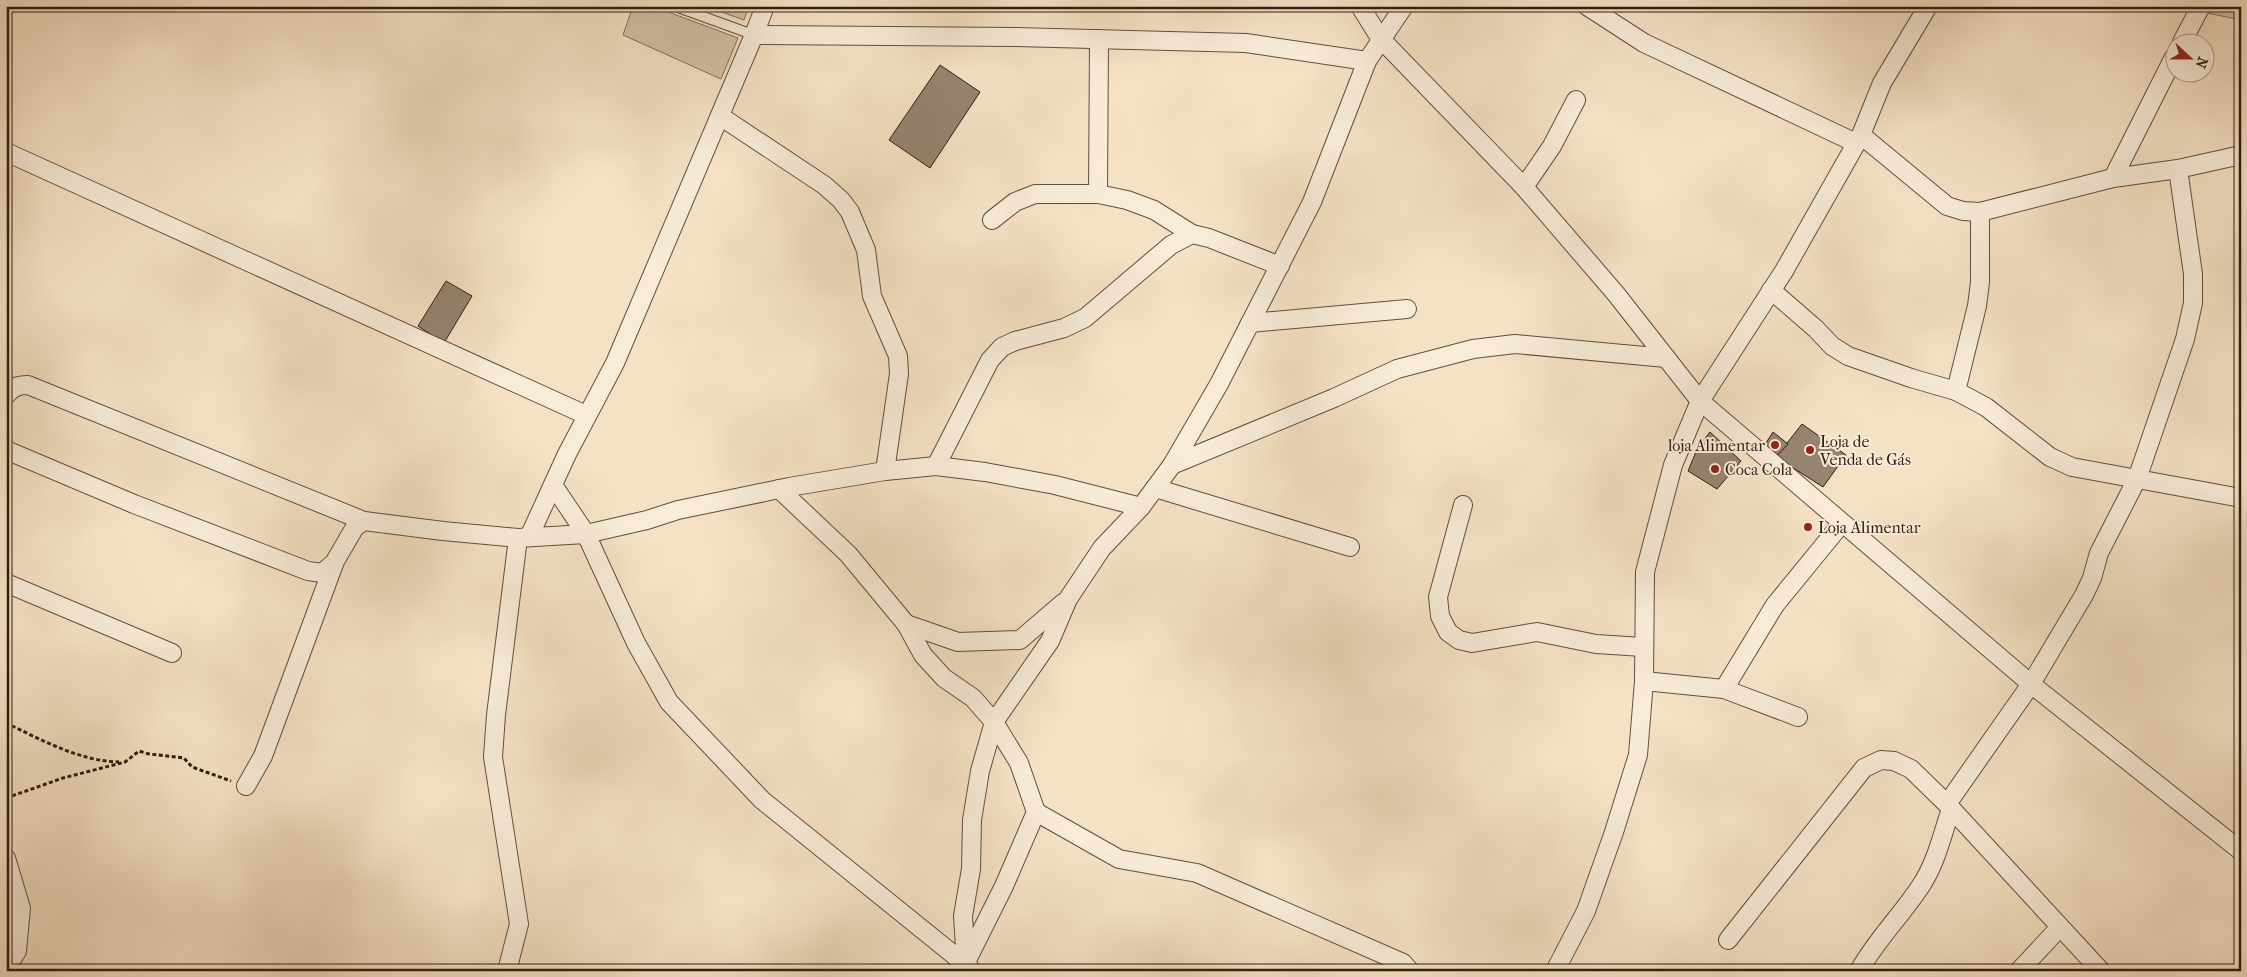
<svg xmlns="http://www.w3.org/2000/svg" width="2247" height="977" viewBox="0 0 2247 977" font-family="'IM FELL French Canon',serif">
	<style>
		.green { fill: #d4c0a7; stroke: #826e5e }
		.building { fill: #968370; stroke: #301c14 }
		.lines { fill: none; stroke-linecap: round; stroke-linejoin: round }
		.service-casing { stroke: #614e40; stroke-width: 11 }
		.minor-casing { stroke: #614e40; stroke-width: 20 }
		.path { stroke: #301c14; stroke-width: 3; stroke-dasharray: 4 2.5; stroke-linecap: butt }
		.service { stroke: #f8ecd9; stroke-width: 9 }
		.minor { stroke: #f8ecd9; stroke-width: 18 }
		.poi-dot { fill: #8f2418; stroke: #f8ecd9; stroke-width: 2 }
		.labels { text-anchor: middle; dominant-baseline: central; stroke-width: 4; stroke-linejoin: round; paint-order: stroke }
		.poi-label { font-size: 16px; fill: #301c14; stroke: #f8ecd9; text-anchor: start }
	</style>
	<rect width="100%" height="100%" fill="#f5e2c5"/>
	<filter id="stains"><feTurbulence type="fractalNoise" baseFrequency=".004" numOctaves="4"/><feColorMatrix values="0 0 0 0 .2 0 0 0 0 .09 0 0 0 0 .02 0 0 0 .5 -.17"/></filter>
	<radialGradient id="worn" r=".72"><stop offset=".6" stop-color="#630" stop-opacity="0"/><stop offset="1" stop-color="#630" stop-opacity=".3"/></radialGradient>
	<!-- green -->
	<g class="green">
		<polygon points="633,6 652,6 738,38 721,79 623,35"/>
		<polygon points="705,6 749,6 744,20"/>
		<polygon points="2210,6 2241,6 2241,20 2207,13"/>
	</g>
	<!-- building -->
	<g class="building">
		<polygon points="368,6 392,6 382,11 376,11"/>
		<polygon points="940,65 980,92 930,168 889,140"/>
		<polygon points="446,281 472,296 444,343 418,326"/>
		<polygon points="1802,424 1846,455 1823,487 1776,457"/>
		<polygon points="1710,432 1741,461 1717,489 1688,471 1698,447"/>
		<polygon points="1773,432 1788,444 1776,457 1764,446"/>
	</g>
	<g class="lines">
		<defs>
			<polyline id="service" points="674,6 754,35"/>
			<g id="minor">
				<polyline points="1360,6 1380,38 1524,187 1616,294 1700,401 2031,684 2241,851"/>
				<polyline points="1587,6 1644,43 1856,143"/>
				<polyline points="754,35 1016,37 1246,43 1367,61"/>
				<polyline points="2182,42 2201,6"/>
				<polyline points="720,116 824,185 841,200 850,212 866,250 872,296 898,356 899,374 885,471"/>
				<polyline points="1861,135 1947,206 1963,211 1980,212 2113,178 2178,169 2241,155"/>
				<polyline points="6,152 586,415"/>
				<polyline points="2113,178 2174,57"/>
				<polyline points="1524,187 1552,146 1576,100"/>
				<polyline points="1098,194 1099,39"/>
				<polyline points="992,220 1015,202 1035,194 1098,194 1127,200 1154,210 1192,234"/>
				<polyline points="1771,290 1816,329 1832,346 1848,356 1911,378 1956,391 1986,407 2050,457 2072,467 2241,498"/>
				<polyline points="1250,323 1407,309"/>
				<polyline points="1956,391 1977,306 1980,282 1980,212"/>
				<path d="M6,395C13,387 18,385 28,385L364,521L443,531L518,538L586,534L647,520L678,510L789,487L885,471L936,466L985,472L1055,485L1141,507"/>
				<polyline points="6,450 134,504 308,571 322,573 334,563 355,527 364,521"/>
				<polyline points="1172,465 1334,398 1397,369 1473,349 1515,344 1666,358"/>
				<polyline points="936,466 990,360 1002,347 1015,341 1064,328 1085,318 1171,245 1192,234 1209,238 1280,266"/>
				<polyline points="553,485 586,534 636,643 669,702 762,800 970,968"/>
				<polyline points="1155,488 1350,547"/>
				<polyline points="779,489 848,554 906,624 923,655 944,678 973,698 994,722 1019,763 1036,812 1119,859 1197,873 1403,963 1410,971"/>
				<polyline points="1463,505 1438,597 1440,616 1448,632 1459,640 1472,643 1537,632 1596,644 1643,647"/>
				<polyline points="529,537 567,454 615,363 754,35 765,6"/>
				<polyline points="6,583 172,653"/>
				<polyline points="906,624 958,642 1020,640 1063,603"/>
				<polyline points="1644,681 1724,689 1798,717"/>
				<polyline points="1724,689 1775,605 1842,523"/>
				<polyline points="246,786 263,756 334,564"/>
				<polyline points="1947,804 2031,684 2084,595 2092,578 2099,553 2137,479 2185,339 2193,303 2193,274 2178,169"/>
				<polyline points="6,858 21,908 17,951 6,968"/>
				<polyline points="1728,940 1864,768 1881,760 1894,761 1911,769 1947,804 2101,971"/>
				<polyline points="966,962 1004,886 1036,812"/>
				<polyline points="966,963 963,916 971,869 972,820 980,771 994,722 1050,641 1068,599 1102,548 1141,507 1172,465 1219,384 1312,202 1367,61 1404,6"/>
				<polyline points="507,971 519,924 493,757 496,715 518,538"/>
				<polyline points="1555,971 1586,911 1614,832 1638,755 1644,681 1645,572 1673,465 1700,401 1784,271 1861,135 1882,83 1928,6"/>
				<path d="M1859,971C1876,940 1901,916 1920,887C1936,864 1942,835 1951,809"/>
				<polyline points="2019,971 2060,927"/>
			</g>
		</defs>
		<!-- service casing -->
		<use href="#service" class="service-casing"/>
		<!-- minor casing -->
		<use href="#minor" class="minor-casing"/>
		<!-- path -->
		<g class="path">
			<path d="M6,723C42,740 79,761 119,762"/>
			<polyline points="6,798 63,778 125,762 139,751 149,754 184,758 192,767 231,781"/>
		</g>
		<!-- service -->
		<use href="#service" class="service"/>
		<!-- minor -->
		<use href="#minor" class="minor"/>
	</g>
	<!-- markers -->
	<g class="poi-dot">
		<circle cx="1775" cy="445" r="5"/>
		<circle cx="1810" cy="450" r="5"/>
		<circle cx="1715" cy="469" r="5"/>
		<circle cx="1808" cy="527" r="5"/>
	</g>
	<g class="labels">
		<!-- poi labels -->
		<g class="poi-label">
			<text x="1820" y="441">Loja de<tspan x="1820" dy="18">Venda de Gás</tspan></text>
			<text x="1765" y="445" text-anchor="end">loja Alimentar</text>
			<text x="1725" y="469">Coca Cola</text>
			<text x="1818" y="527">Loja Alimentar</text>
		</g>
	</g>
	<!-- margin -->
	<rect width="2247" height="977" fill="none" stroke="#f5e2c5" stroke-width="25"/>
	<rect x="8" y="8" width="2232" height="962" fill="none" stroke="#301c14" stroke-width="2.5"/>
	<rect x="12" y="12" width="2222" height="952" fill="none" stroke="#301c14"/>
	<!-- north arrow -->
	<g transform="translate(2190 58) rotate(111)"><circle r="24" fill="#f8ecd9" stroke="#a8998a"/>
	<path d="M0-4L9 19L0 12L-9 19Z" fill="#8f2418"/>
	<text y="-8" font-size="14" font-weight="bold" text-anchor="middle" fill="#301c14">N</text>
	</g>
	<rect width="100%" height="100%" filter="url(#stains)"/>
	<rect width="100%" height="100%" fill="url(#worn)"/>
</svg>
